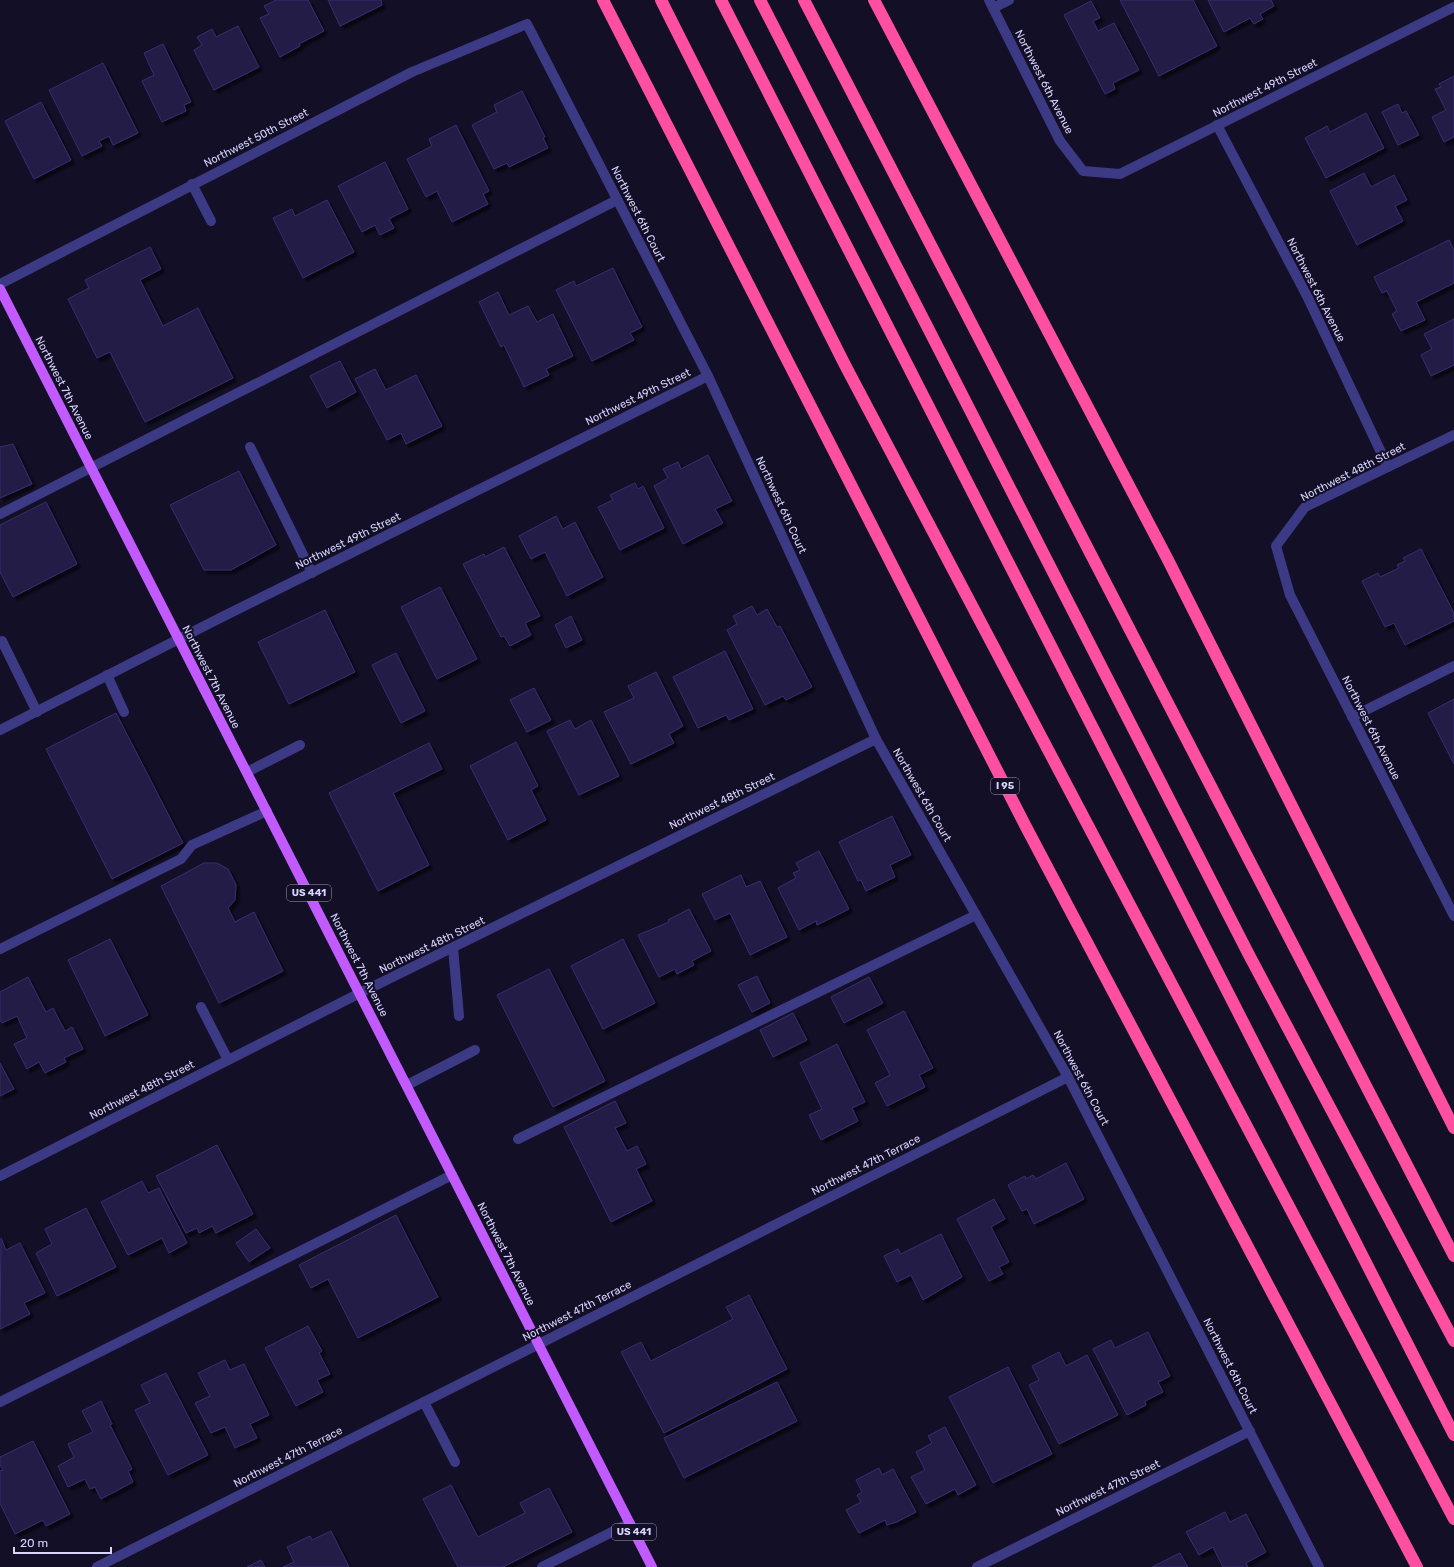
<svg xmlns="http://www.w3.org/2000/svg" width="1454" height="1567" viewBox="0 0 1454 1567" font-family="Rubik,sans-serif">
	<style>
		.building { fill: #241b47; stroke: #3b2d73; filter: url(#shadow) }
		.lines { fill: none; stroke-linecap: round; stroke-linejoin: round }
		.minor { stroke: #3d3a85; stroke-width: 10 }
		.major { stroke: #c25bff; stroke-width: 10 }
		.highway { stroke: #ff4fa3; stroke-width: 12 }
		.labels { text-anchor: middle; dominant-baseline: central; stroke-width: 4; stroke-linejoin: round; paint-order: stroke }
		.shield { fill: #130f26; stroke: #9e99be; stroke-width: 1 }
		.shield-label { font-size: 10px; font-weight: bold; fill: #d9d4ff }
		.street-label { font-size: 11px; fill: #d9d4ff; stroke: #130f26 }
	</style>
	<defs>
		<filter id="shadow"><feDropShadow dx="3.5" dy="3.5" stdDeviation="1" flood-color="#0009"/></filter>
	</defs>
	<rect width="100%" height="100%" fill="#130f26"/>
	<!-- building -->
	<g class="building">
		<polygon points="276,0 308,0 324,31 299,44 300,46 280,57 260,18 269,14 264,6"/>
		<polygon points="328,0 381,0 382,5 340,26"/>
		<polygon points="1120,0 1193,0 1217,46 1159,76"/>
		<polygon points="1208,0 1271,0 1274,6 1260,14 1263,19 1254,24 1250,18 1224,32"/>
		<polygon points="1091,1 1100,18 1093,21 1098,31 1114,23 1139,70 1113,83 1115,89 1105,94 1064,15"/>
		<polygon points="238,26 259,67 214,90 194,50 202,45 197,37 212,29 216,37"/>
		<polygon points="163,44 191,102 184,105 186,111 162,122 142,81 154,75 144,53"/>
		<polygon points="103,63 138,133 113,145 109,136 99,141 102,146 82,156 49,90"/>
		<polygon points="1454,76 1454,137 1444,142 1432,117 1446,110 1435,89 1441,87 1439,84"/>
		<polygon points="522,91 545,137 543,138 548,148 509,167 507,163 494,169 472,125 497,112 494,105"/>
		<polygon points="41,102 71,160 34,179 5,121"/>
		<polygon points="1398,104 1402,113 1406,111 1419,135 1398,145 1382,112"/>
		<polygon points="1366,113 1384,148 1326,178 1305,138 1327,126 1330,132"/>
		<polygon points="456,125 489,191 483,194 488,204 452,222 437,191 426,197 407,159 432,146 429,139"/>
		<polygon points="385,162 408,209 389,219 394,228 380,235 375,225 362,232 338,186"/>
		<polygon points="1364,173 1371,187 1394,175 1407,200 1395,206 1403,221 1357,245 1330,191"/>
		<polygon points="327,200 354,252 303,278 273,218 292,209 295,216"/>
		<polygon points="1449,240 1454,250 1454,283 1416,302 1425,320 1401,331 1392,314 1397,311 1387,291 1382,293 1374,277"/>
		<polygon points="150,247 161,269 140,280 163,326 198,308 233,378 145,422 110,352 97,358 68,299 89,288 85,280"/>
		<polygon points="613,268 642,327 630,333 634,340 592,361 556,290 574,281 576,286"/>
		<polygon points="498,292 509,315 528,306 537,322 553,314 573,356 546,369 549,375 524,387 504,345 501,347 479,302"/>
		<polygon points="1454,319 1454,365 1431,376 1421,355 1432,349 1424,334"/>
		<polygon points="340,361 356,392 327,408 310,376"/>
		<polygon points="375,369 386,390 416,375 442,426 406,444 401,433 387,440 355,379"/>
		<polygon points="13,444 32,484 0,498 0,447"/>
		<polygon points="708,455 732,501 715,509 723,523 683,544 654,486 668,478 663,469 678,462 681,469"/>
		<polygon points="239,471 276,545 231,570 204,570 170,505"/>
		<polygon points="635,483 638,489 643,486 664,528 620,550 598,507 613,500 610,495"/>
		<polygon points="46,502 77,564 13,597 0,572 0,525"/>
		<polygon points="556,516 563,529 575,522 603,577 567,596 545,552 531,559 519,536"/>
		<polygon points="504,547 540,616 525,623 531,635 510,646 504,636 501,637 463,564 484,554 485,557"/>
		<polygon points="1421,549 1454,613 1454,621 1405,645 1394,623 1385,627 1362,581 1378,573 1380,577 1399,568 1397,565 1405,561 1403,558"/>
		<polygon points="440,587 477,659 437,679 401,607"/>
		<polygon points="752,606 757,615 767,609 777,627 780,626 812,687 786,700 783,696 765,705 727,630 737,624 733,616"/>
		<polygon points="325,610 355,672 289,704 258,642"/>
		<polygon points="571,616 582,640 566,648 555,625"/>
		<polygon points="725,651 753,709 729,720 726,715 698,728 673,677"/>
		<polygon points="396,653 425,711 401,723 372,665"/>
		<polygon points="656,672 683,726 669,734 674,743 631,764 604,712 634,698 628,686"/>
		<polygon points="534,688 551,720 527,732 510,700"/>
		<polygon points="1454,699 1454,764 1428,713"/>
		<polygon points="116,713 183,843 112,879 46,749"/>
		<polygon points="570,720 575,729 591,720 619,776 579,795 547,731"/>
		<polygon points="516,742 538,786 531,790 546,820 508,840 470,766"/>
		<polygon points="429,743 442,769 393,793 429,865 378,891 329,793"/>
		<polygon points="892,816 911,855 890,865 895,877 866,891 861,880 858,881 839,842"/>
		<polygon points="819,851 849,909 817,925 816,921 799,930 778,888 796,878 793,873 800,870 796,863"/>
		<polygon points="204,863 217,863 228,869 236,885 235,900 228,908 235,922 254,912 283,971 219,1003 161,886"/>
		<polygon points="741,875 746,887 760,881 787,937 750,955 730,913 715,920 702,894"/>
		<polygon points="689,909 711,951 692,961 694,965 677,974 675,969 659,977 638,935 669,922 668,920"/>
		<polygon points="110,939 148,1015 105,1036 68,960"/>
		<polygon points="623,939 655,1003 603,1029 571,966"/>
		<polygon points="549,969 605,1081 553,1107 497,995"/>
		<polygon points="757,976 770,1003 752,1012 738,985"/>
		<polygon points="28,977 46,1012 53,1008 65,1031 72,1027 83,1049 64,1058 66,1062 45,1073 39,1062 27,1069 14,1044 27,1038 17,1016 2,1023 0,1020 0,992"/>
		<polygon points="869,977 883,1003 844,1023 831,997"/>
		<polygon points="904,1011 933,1068 919,1075 925,1087 887,1106 875,1083 890,1075 867,1030"/>
		<polygon points="793,1013 807,1040 773,1057 760,1030"/>
		<polygon points="837,1044 865,1102 852,1108 858,1121 821,1140 809,1115 822,1109 800,1063"/>
		<polygon points="0,1063 14,1089 0,1096"/>
		<polygon points="615,1101 626,1123 615,1128 627,1151 637,1146 646,1164 636,1169 652,1201 611,1222 564,1127"/>
		<polygon points="217,1145 253,1214 216,1233 212,1226 199,1233 197,1228 186,1233 156,1176"/>
		<polygon points="1066,1163 1084,1199 1034,1224 1027,1209 1022,1211 1008,1185 1025,1176 1026,1179 1033,1175 1036,1179"/>
		<polygon points="142,1181 148,1193 159,1188 187,1243 169,1253 162,1238 128,1255 101,1202"/>
		<polygon points="994,1199 1005,1219 991,1227 1009,1262 999,1267 1003,1274 989,1281 957,1219"/>
		<polygon points="86,1208 116,1267 57,1296 36,1253 52,1244 45,1229"/>
		<polygon points="396,1215 438,1297 358,1338 328,1279 311,1288 299,1265"/>
		<polygon points="256,1229 270,1248 249,1262 236,1243"/>
		<polygon points="941,1234 962,1277 923,1300 911,1275 897,1282 884,1256 898,1249 901,1254"/>
		<polygon points="1,1238 6,1250 20,1243 45,1293 24,1303 30,1314 0,1329"/>
		<polygon points="749,1295 787,1369 664,1433 621,1352 641,1342 651,1361 733,1319 726,1307"/>
		<polygon points="308,1326 322,1351 319,1353 330,1374 317,1380 323,1392 296,1406 265,1348"/>
		<polygon points="1148,1332 1170,1376 1158,1382 1163,1392 1145,1401 1146,1405 1127,1415 1093,1349 1111,1340 1115,1348"/>
		<polygon points="1059,1352 1066,1366 1087,1355 1118,1415 1059,1444 1029,1385 1039,1380 1032,1366"/>
		<polygon points="225,1360 230,1370 244,1364 269,1415 250,1424 257,1438 235,1448 225,1427 211,1433 195,1403 210,1396 198,1373"/>
		<polygon points="1008,1367 1052,1454 993,1483 949,1397"/>
		<polygon points="166,1373 208,1455 168,1475 135,1410 150,1403 141,1385"/>
		<polygon points="777,1382 797,1421 684,1478 664,1438"/>
		<polygon points="101,1401 112,1424 110,1425 132,1469 128,1471 133,1482 101,1499 95,1487 90,1489 85,1479 68,1487 58,1466 74,1457 68,1444 93,1432 82,1411"/>
		<polygon points="945,1427 976,1485 958,1495 955,1489 926,1504 911,1477 925,1470 916,1452 932,1443 928,1436"/>
		<polygon points="33,1441 70,1514 46,1526 43,1520 15,1534 0,1503 0,1471 3,1470 0,1464 0,1457"/>
		<polygon points="879,1468 882,1475 893,1469 916,1512 897,1522 887,1525 885,1520 859,1533 846,1510 861,1502 857,1495 862,1492 856,1480"/>
		<polygon points="451,1485 478,1537 525,1513 520,1503 549,1488 572,1532 503,1567 458,1567 423,1499"/>
		<polygon points="1225,1512 1230,1522 1246,1514 1266,1552 1246,1563 1248,1567 1223,1567 1213,1547 1199,1555 1186,1532"/>
		<polygon points="331,1531 349,1567 283,1567 294,1562 287,1547 310,1536 312,1540"/>
		<polygon points="1180,1553 1188,1567 1152,1567"/>
		<polygon points="261,1560 265,1567 247,1567"/>
	</g>
	<g class="lines">
		<!-- minor -->
		<g class="minor">
			<polyline points="989,0 1060,141 1083,171 1120,174 1454,7"/>
			<polyline points="993,8 1009,0"/>
			<polyline points="1217,125 1308,298 1388,467"/>
			<polyline points="192,184 211,221"/>
			<polyline points="0,284 412,72 527,24 708,376 876,739 1068,1077 1319,1567"/>
			<polyline points="1454,435 1305,507 1276,546 1290,595 1454,916"/>
			<polyline points="250,447 312,573"/>
			<polyline points="0,514 617,200"/>
			<polyline points="2,641 37,712"/>
			<polyline points="107,675 124,712"/>
			<polyline points="1352,717 1454,666"/>
			<polyline points="0,730 224,616 708,376"/>
			<polyline points="247,772 300,745"/>
			<polyline points="453,948 459,1016"/>
			<polyline points="0,949 181,859 192,845 267,811"/>
			<polyline points="201,1007 228,1060"/>
			<polyline points="407,1085 475,1050"/>
			<polyline points="518,1139 976,915"/>
			<polyline points="0,1176 360,993 876,739"/>
			<polyline points="0,1402 452,1175"/>
			<polyline points="424,1402 455,1462"/>
			<polyline points="97,1567 1068,1077"/>
			<polyline points="542,1567 630,1523"/>
			<polyline points="977,1567 1250,1431"/>
		</g>
		<!-- major -->
		<polyline class="major" points="0,289 652,1567"/>
		<!-- highway -->
		<g class="highway">
			<polyline points="603,0 1025,825 1417,1567"/>
			<polyline points="661,0 845,365 1454,1519"/>
			<polyline points="721,0 1454,1435"/>
			<polyline points="760,0 1248,953 1454,1341"/>
			<polyline points="804,0 1454,1256"/>
			<polyline points="874,0 1167,558 1454,1128"/>
		</g>
	</g>
	<g class="labels">
		<!-- shield labels -->
		<g class="shield">
			<rect x="991" y="778" width="28" height="16" rx="3"/>
			<rect x="287" y="885" width="44" height="16" rx="3"/>
			<rect x="612" y="1524" width="44" height="16" rx="3"/>
		</g>
		<g class="shield-label">
			<text x="1005" y="786">I 95</text>
			<text x="309" y="893">US 441</text>
			<text x="634" y="1532">US 441</text>
		</g>
		<!-- street labels -->
		<g class="street-label">
			<text transform="translate(1044 82) rotate(63)">Northwest 6th Avenue</text>
			<text transform="translate(1265 88) rotate(-27)">Northwest 49th Street</text>
			<text transform="translate(256 138) rotate(-27)">Northwest 50th Street</text>
			<text transform="translate(638 214) rotate(63)">Northwest 6th Court</text>
			<text transform="translate(1316 290) rotate(63)">Northwest 6th Avenue</text>
			<text transform="translate(64 388) rotate(63)">Northwest 7th Avenue</text>
			<text transform="translate(638 397) rotate(-26)">Northwest 49th Street</text>
			<text transform="translate(1353 472) rotate(-27)">Northwest 48th Street</text>
			<text transform="translate(781 505) rotate(65)">Northwest 6th Court</text>
			<text transform="translate(348 541) rotate(-26)">Northwest 49th Street</text>
			<text transform="translate(211 677) rotate(63)">Northwest 7th Avenue</text>
			<text transform="translate(1371 728) rotate(63)">Northwest 6th Avenue</text>
			<text transform="translate(922 795) rotate(60)">Northwest 6th Court</text>
			<text transform="translate(722 801) rotate(-26)">Northwest 48th Street</text>
			<text transform="translate(432 945) rotate(-26)">Northwest 48th Street</text>
			<text transform="translate(359 965) rotate(63)">Northwest 7th Avenue</text>
			<text transform="translate(1081 1078) rotate(62)">Northwest 6th Court</text>
			<text transform="translate(142 1090) rotate(-27)">Northwest 48th Street</text>
			<text transform="translate(866 1165) rotate(-27)">Northwest 47th Terrace</text>
			<text transform="translate(506 1254) rotate(63)">Northwest 7th Avenue</text>
			<text transform="translate(577 1311) rotate(-27)">Northwest 47th Terrace</text>
			<text transform="translate(1230 1366) rotate(63)">Northwest 6th Court</text>
			<text transform="translate(288 1457) rotate(-27)">Northwest 47th Terrace</text>
			<text transform="translate(1108 1488) rotate(-26)">Northwest 47th Street</text>
		</g>
	</g>
	<!-- scale -->
	<path d="M14 1547v6h97v-6" fill="none" stroke="#d9d4ff" stroke-width="2"/>
	<text x="20" y="1547" font-size="12" fill="#d9d4ff" stroke="#130f26" stroke-width="3" paint-order="stroke">20 m</text>
</svg>
